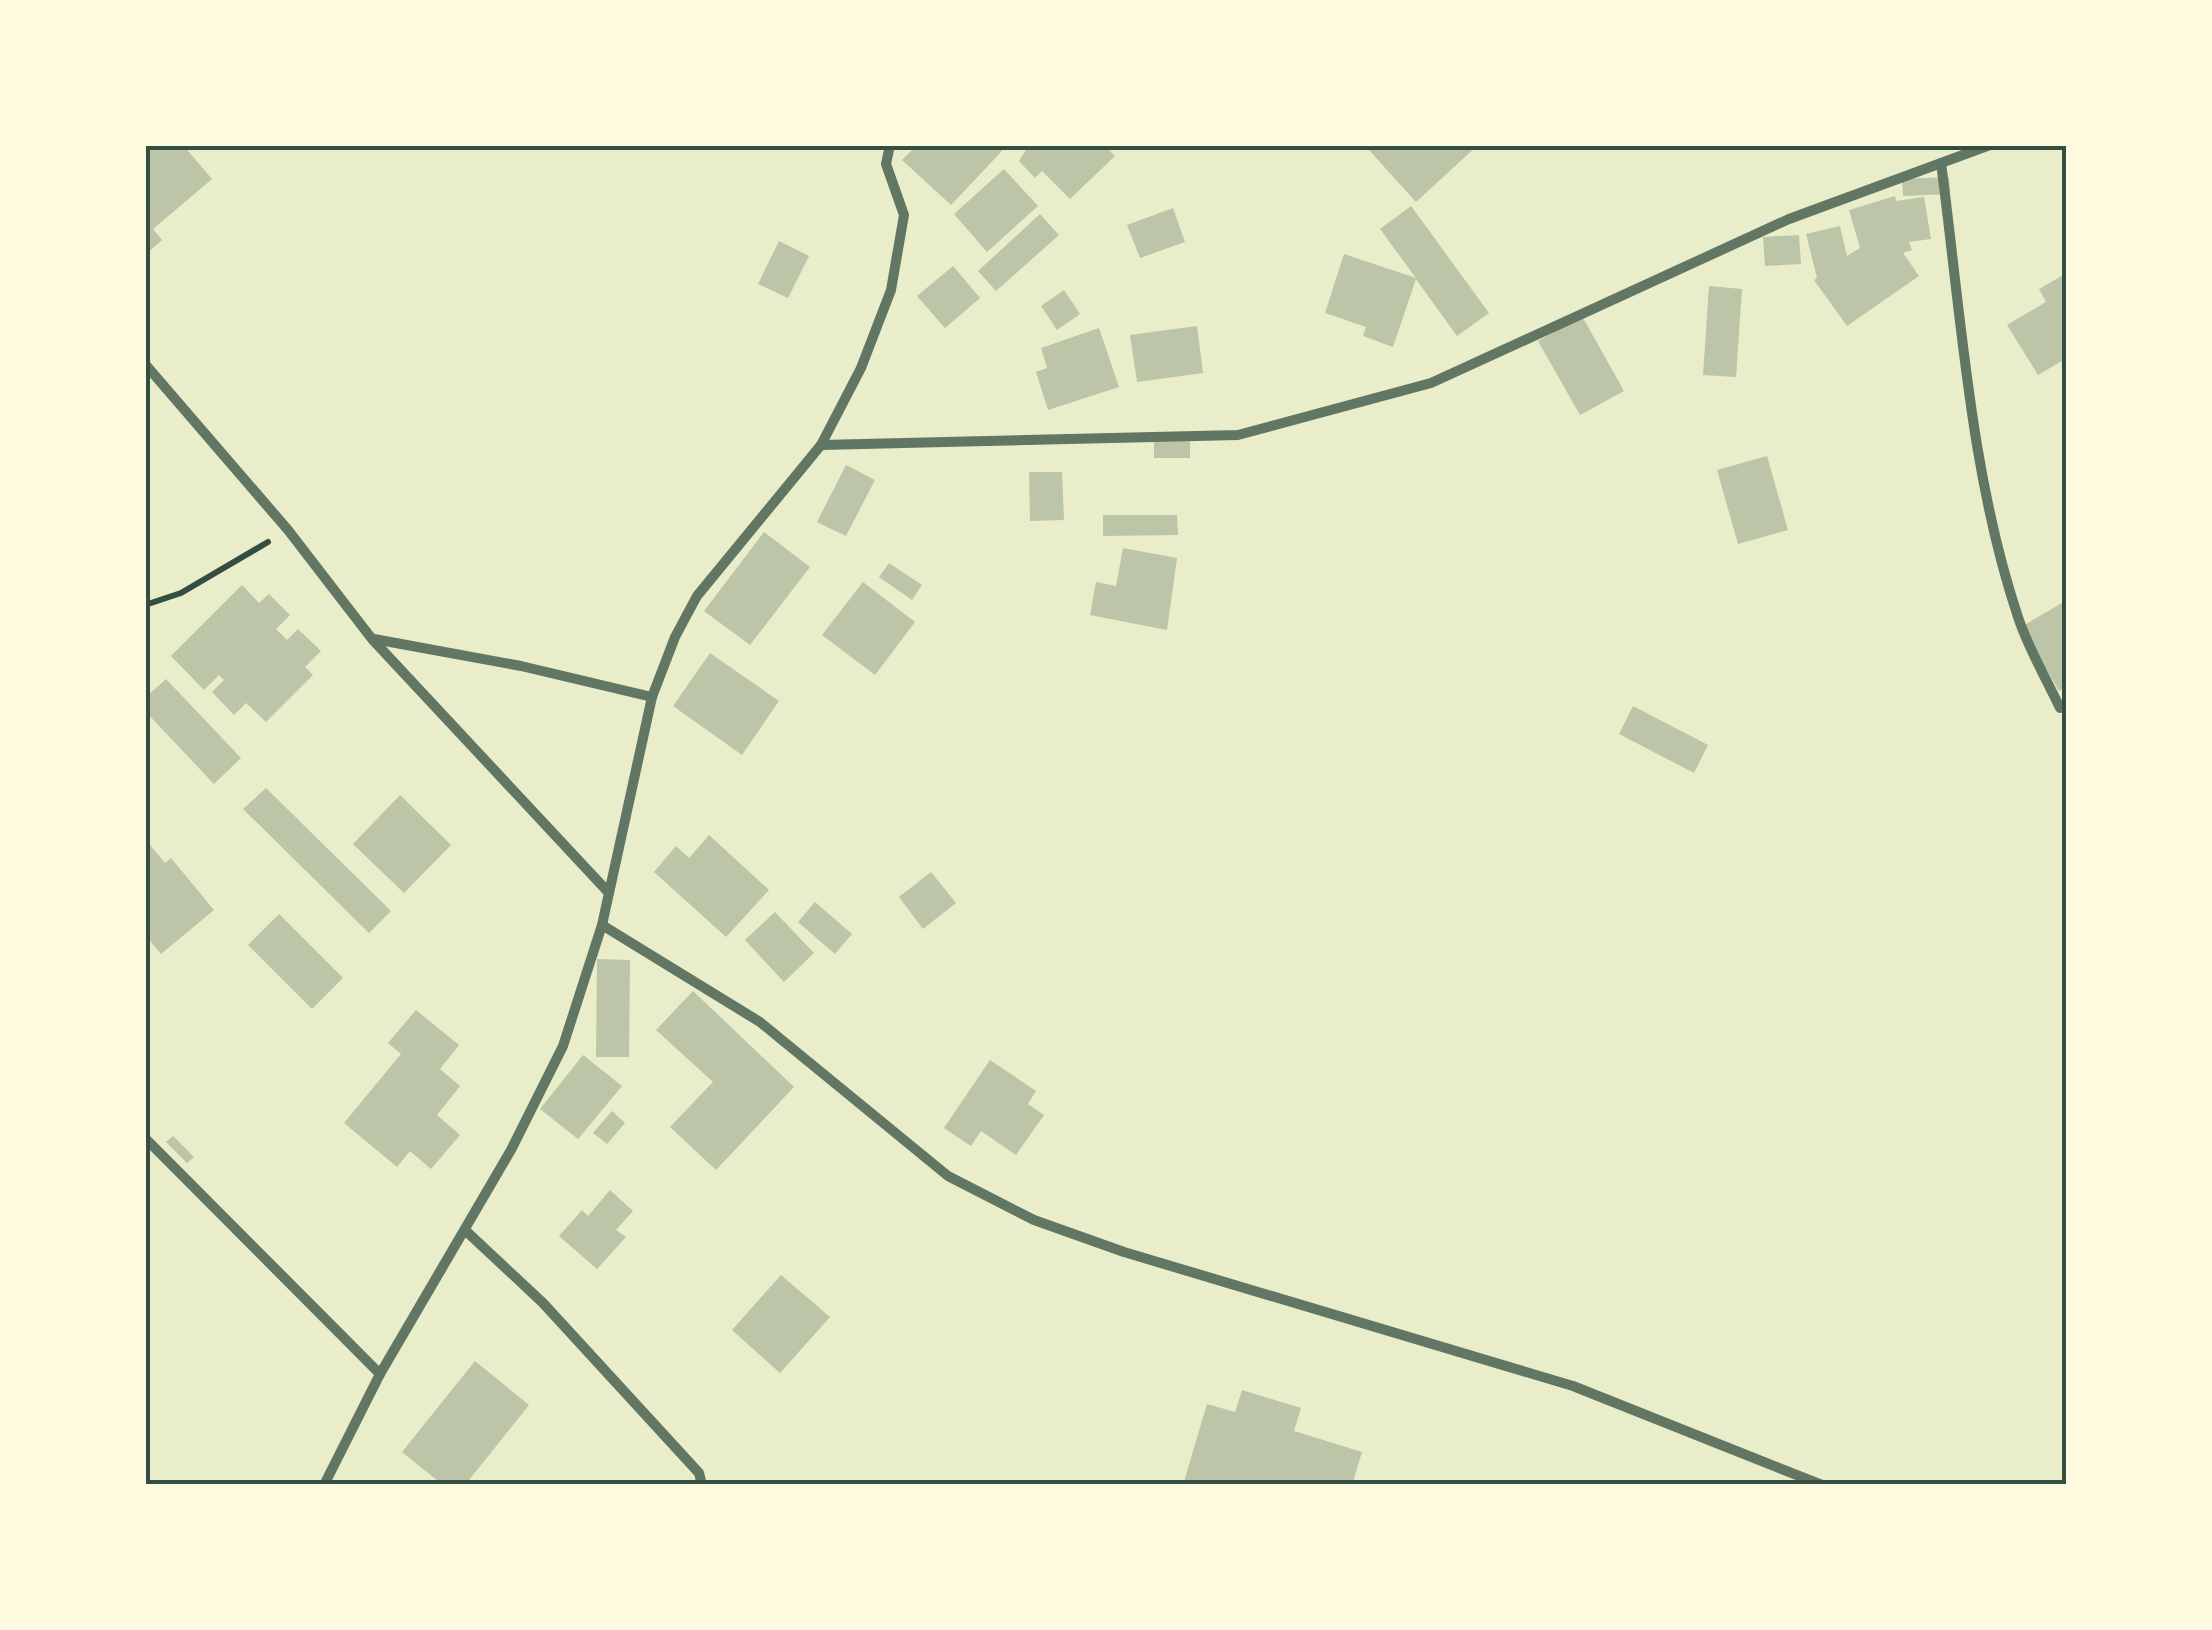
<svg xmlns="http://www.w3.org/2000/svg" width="2212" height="1630" viewBox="0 0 2212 1630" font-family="'Space Grotesk',sans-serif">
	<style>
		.building { fill: #bcc5a7 }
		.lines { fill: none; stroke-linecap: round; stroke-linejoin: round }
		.path { stroke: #344e41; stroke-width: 6 }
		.minor { stroke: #617663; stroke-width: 10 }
		.neatline { fill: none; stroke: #344e41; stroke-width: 4 }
	</style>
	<rect width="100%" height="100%" fill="#e9edc9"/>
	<!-- building -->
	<g class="building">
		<polygon points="145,145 152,148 183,145 212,179 153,229 162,240 145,255"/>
		<polygon points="917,145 996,145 1002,151 951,205 902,160"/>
		<polygon points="1029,145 1104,145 1115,156 1070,199 1042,171 1035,178 1019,161"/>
		<polygon points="1374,145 1478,145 1416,202 1369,150"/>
		<polygon points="1004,169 1038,206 987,252 954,214"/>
		<polygon points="1949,177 1950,194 1903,196 1902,179"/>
		<polygon points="1895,196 1896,201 1924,197 1931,239 1909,242 1912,250 1903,253 1919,276 1847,326 1814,280 1817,278 1806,234 1840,226 1847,256 1860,248 1849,210"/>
		<polygon points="1411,206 1489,313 1457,336 1416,279 1393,347 1363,336 1366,327 1325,313 1344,254 1416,278 1380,229"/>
		<polygon points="1173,208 1185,242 1140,258 1127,225"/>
		<polygon points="1040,214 1059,235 996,291 978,271"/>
		<polygon points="1799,235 1801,264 1765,266 1763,237"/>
		<polygon points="779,241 809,256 788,298 758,284"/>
		<polygon points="953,266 980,298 945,328 917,296"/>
		<polygon points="2067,273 2067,358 2038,375 2007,325 2046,302 2039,289"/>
		<polygon points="1709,286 1742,289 1736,377 1703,375"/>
		<polygon points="1064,290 1080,314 1057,330 1041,306"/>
		<polygon points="1582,316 1624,391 1580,415 1538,341"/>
		<polygon points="1197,326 1203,373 1137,382 1130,335"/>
		<polygon points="1099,328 1119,387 1048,410 1036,372 1047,368 1041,348"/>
		<rect x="1154" y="438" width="36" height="20"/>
		<polygon points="1767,456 1788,530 1738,544 1717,470"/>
		<polygon points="846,465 875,480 846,536 817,522"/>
		<polygon points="1029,472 1062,472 1064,520 1030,521"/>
		<polygon points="1103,515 1177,515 1178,535 1103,536"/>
		<polygon points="764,532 810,567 750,645 704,611"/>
		<polygon points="1123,548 1177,558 1167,630 1090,615 1096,582 1116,586"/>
		<polygon points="889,563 922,585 912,600 879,577"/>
		<polygon points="863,582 915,622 875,675 822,635"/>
		<polygon points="242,585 259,603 269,594 290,615 276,629 287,640 298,629 321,651 305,667 313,675 266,722 246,703 234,715 212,692 224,680 219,675 204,690 171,656"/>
		<polygon points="2067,600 2067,686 2059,691 2021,627"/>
		<polygon points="710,653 779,701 742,755 673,706"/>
		<polygon points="166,679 241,758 214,784 145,711 145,698"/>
		<polygon points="1633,706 1708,745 1694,773 1619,734"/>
		<polygon points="266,788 391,911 369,933 243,809"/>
		<polygon points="400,795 451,845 404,893 353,844"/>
		<polygon points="709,835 769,890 726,937 654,872 676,846 689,858"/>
		<polygon points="150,845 165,863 171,858 214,910 161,954 145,935 145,850"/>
		<polygon points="931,872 956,903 923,929 899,897"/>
		<polygon points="815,902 852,934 835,954 798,922"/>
		<polygon points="775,912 814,953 784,982 745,940"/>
		<polygon points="279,914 343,978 312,1009 248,945"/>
		<polygon points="597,959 630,960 629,1057 596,1057"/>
		<polygon points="693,991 794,1087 716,1170 670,1127 713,1082 656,1030"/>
		<polygon points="416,1010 459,1045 440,1069 460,1086 437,1115 460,1135 431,1169 410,1151 397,1167 344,1123 401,1054 388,1043"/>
		<polygon points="583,1055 622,1086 578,1139 540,1109"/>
		<polygon points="990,1060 1036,1091 1028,1104 1044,1115 1016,1155 981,1131 971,1146 944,1128"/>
		<polygon points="612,1111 625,1123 607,1144 593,1133"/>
		<polygon points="173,1136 194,1157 187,1163 166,1142"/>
		<polygon points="610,1190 633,1211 616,1230 626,1237 597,1269 559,1236 582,1210 588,1216"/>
		<polygon points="781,1275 830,1317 780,1373 732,1330"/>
		<polygon points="475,1361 529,1405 465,1485 443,1485 402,1452"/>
		<polygon points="1242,1390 1301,1408 1294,1431 1362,1452 1352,1485 1183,1485 1207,1404 1235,1412"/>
	</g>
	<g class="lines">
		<!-- path -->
		<polyline class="path" points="145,605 181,593 268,542"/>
		<!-- minor -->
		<g class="minor">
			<path d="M1941,163C1961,313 1970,474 2018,617C2028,648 2046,678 2060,708"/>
			<polyline points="145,364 288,530 372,639 609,893"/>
			<polyline points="821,445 1238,435 1431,383 1789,219 1990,145"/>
			<polyline points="374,639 521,666 652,697"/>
			<polyline points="602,925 760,1022 948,1176 1034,1220 1124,1252 1573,1386 1822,1485"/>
			<polyline points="145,1138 380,1374"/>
			<polyline points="466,1231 543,1303 699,1473 702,1485"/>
			<polyline points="324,1485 380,1374 511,1150 563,1046 602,925 652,697 675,637 697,596 821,445 861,368 891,290 904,215 886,164 890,145"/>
		</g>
	</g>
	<!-- border -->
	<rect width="2212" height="1630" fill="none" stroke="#fefae0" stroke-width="295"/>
	<rect x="148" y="148" width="1916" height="1334" class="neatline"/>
</svg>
